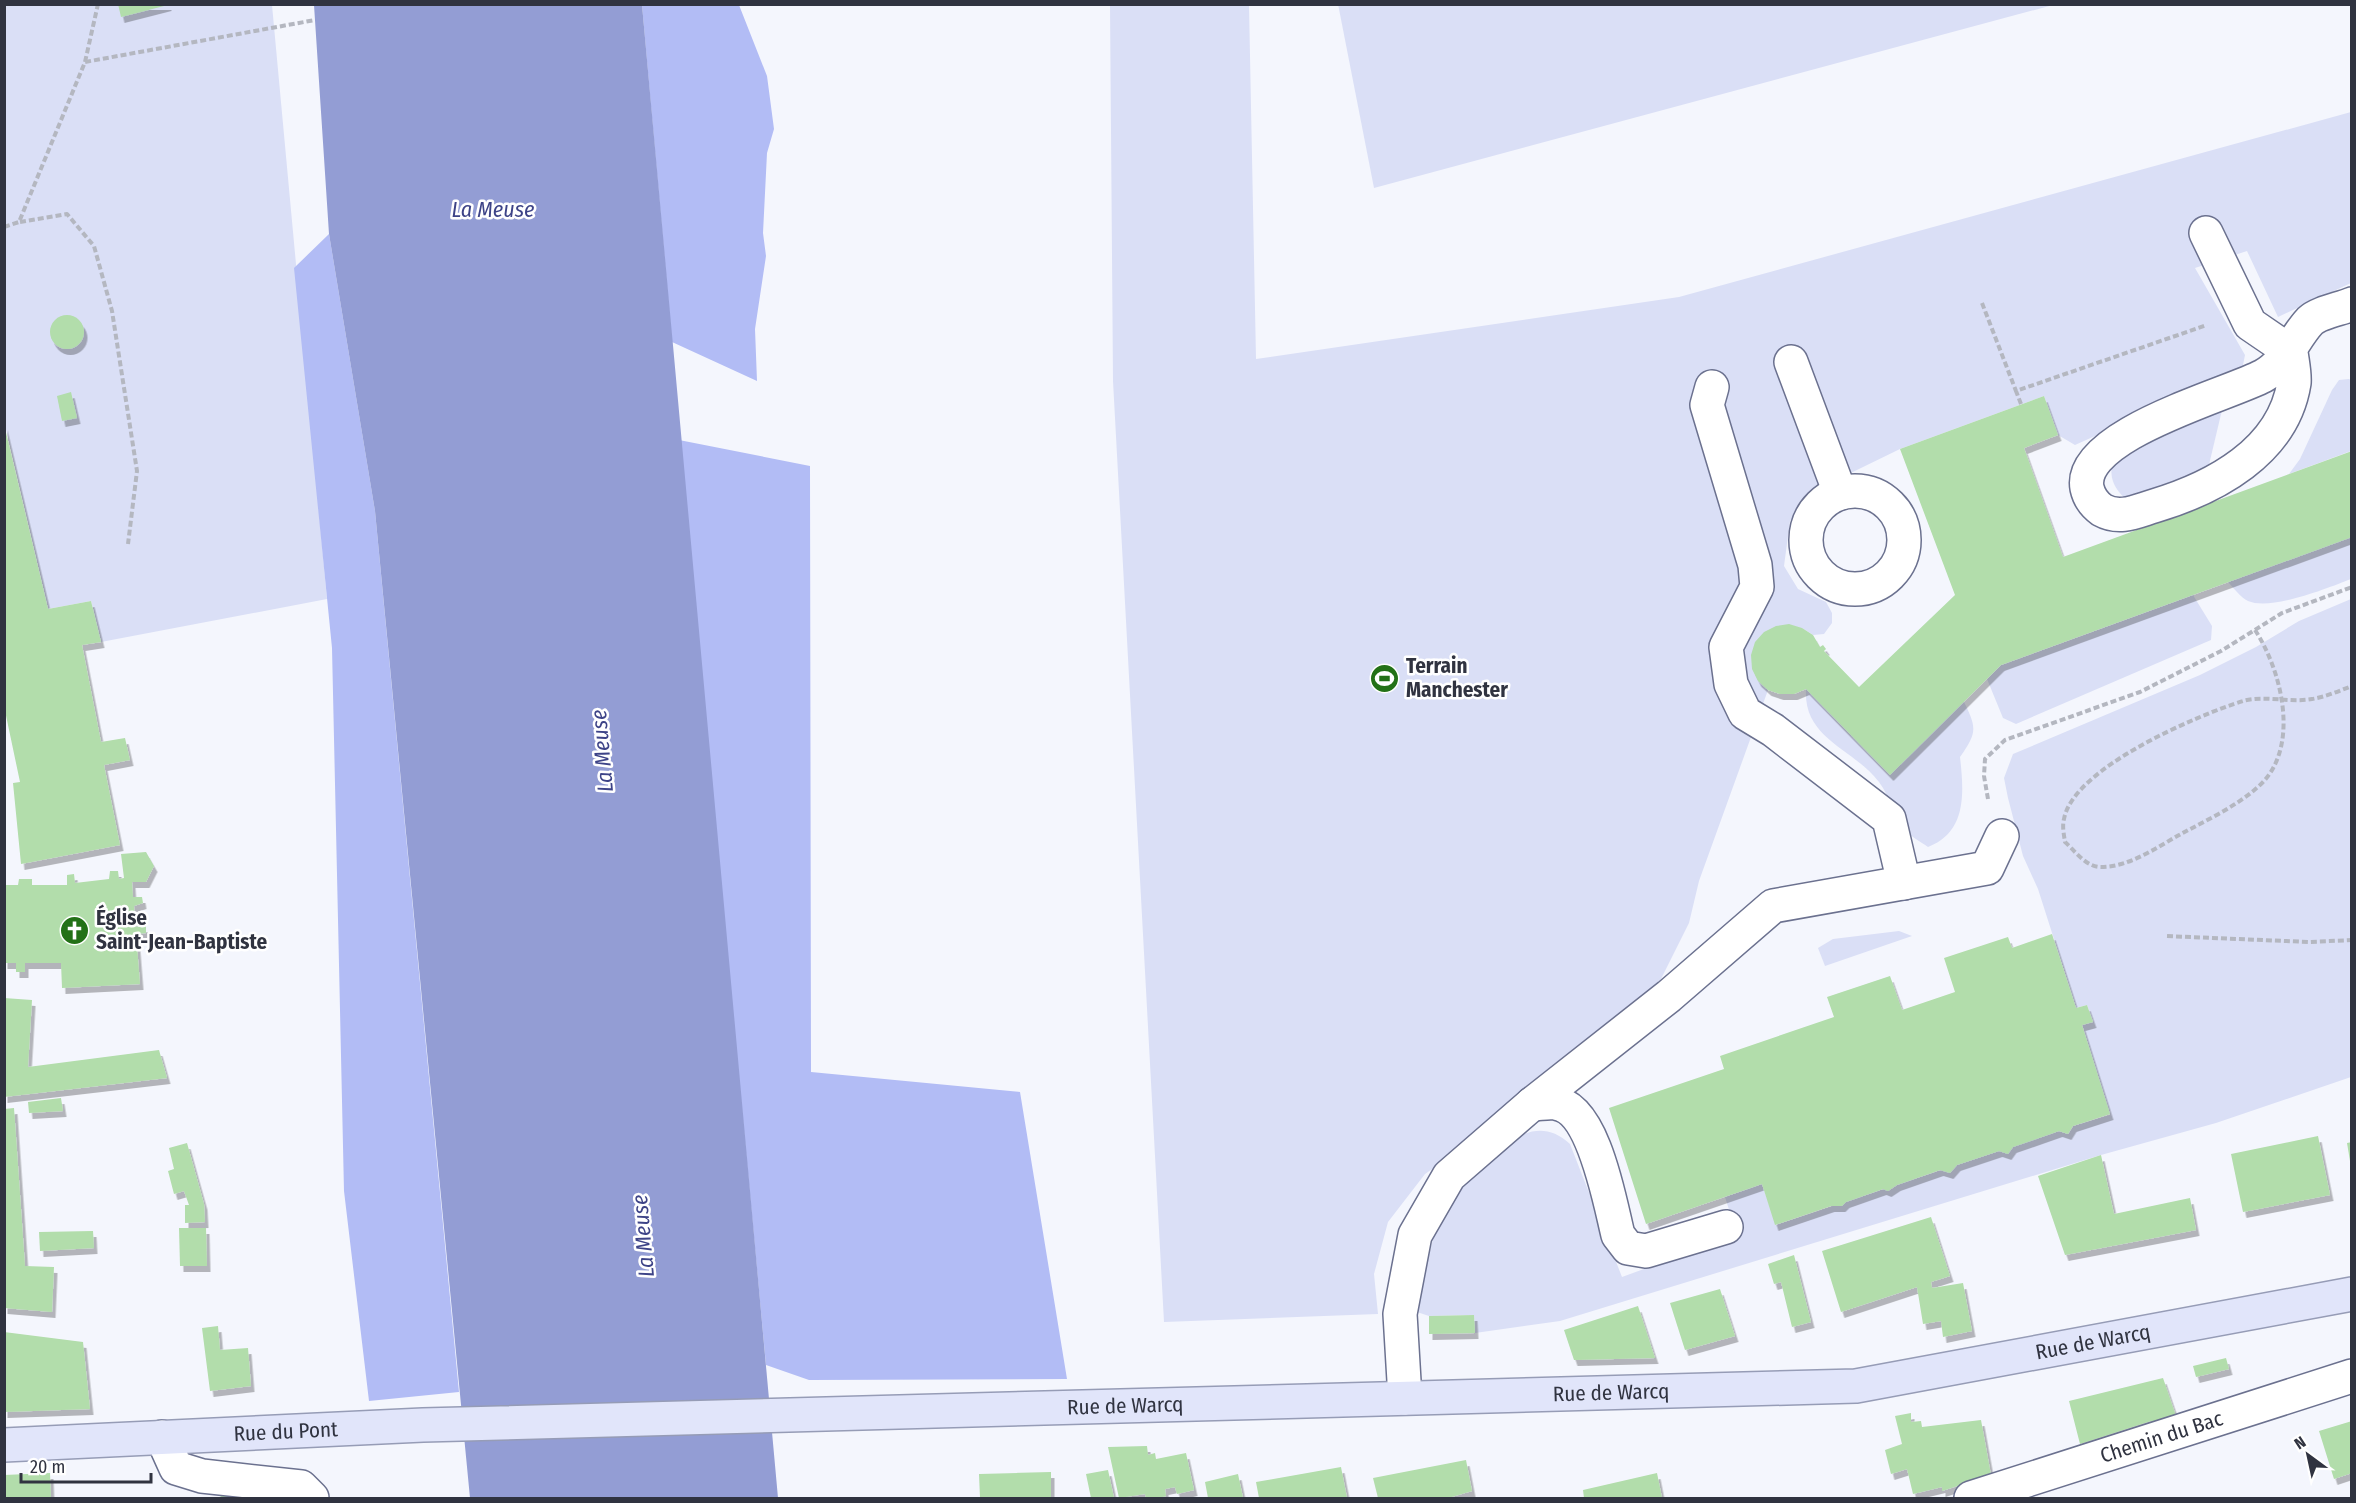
<svg xmlns="http://www.w3.org/2000/svg" width="2356" height="1503" viewBox="0 0 2356 1503" font-family="'Fira Sans Condensed',sans-serif">
	<style>
		.green { fill: #dadff6 }
		.forest { fill: #b2bcf5 }
		.water { fill: #939dd4 }
		.building { fill: #b2ddab; filter: url(#shadow) }
		.lines { fill: none; stroke-linecap: round; stroke-linejoin: round }
		.minor-casing { stroke: #6b718f; stroke-width: 36 }
		.major-casing { stroke: #969cb6; stroke-width: 36 }
		.path { stroke: #b4b7c0; stroke-width: 4; stroke-dasharray: 6 3; stroke-linecap: butt }
		.minor { stroke: #fff; stroke-width: 33 }
		.major { stroke: #e1e5fa; stroke-width: 33 }
		.labels { text-anchor: middle; dominant-baseline: central; stroke-width: 5; stroke-linejoin: round; paint-order: stroke }
		.poi-label { font-size: 21px; font-weight: bold; fill: #303340; stroke: #fff; text-anchor: start }
		.street-label { font-size: 21px; fill: #303340; stroke: #fff }
		.water-label { font-size: 22px; font-style: italic; fill: #3d4387; stroke: #fff }
	</style>
	<defs>
		<filter id="shadow"><feDropShadow dx="3.5" dy="6" stdDeviation="0" flood-color="#0004"/></filter>
	</defs>
	<rect width="100%" height="100%" fill="#f4f6fd"/>
	<!-- green -->
	<g class="green">
		<polygon points="1338,4 2053,4 2053,5 1374,188"/>
		<polygon points="4,5 272,5 327,599 101,642 91,601 48,609 5,425"/>
		<path d="M1110,5H1249L1256,359L1679,297L2351,112V283L2278,317L2247,251L2195,268L2245,355L2242,370L2075,445L2058,435L2044,396L1900,449L1820,488L1790,521L1784,566L1798,589L1826,602L1832,613V623L1824,634L1813,635C1792,620 1772,622 1755,643L1768,690L1699,881L1689,923L1661,979L1589,1048L1492,1128L1425,1174L1388,1222L1374,1274L1378,1314L1164,1322L1113,381Z"/>
		<polygon points="2349,379 2352,381 2351,451 2289,474 2300,459 2332,390 2339,380"/>
		<path d="M2206,409L2222,410L2208,469L2128,501C2115,490 2108,478 2113,461Z"/>
		<path d="M2351,537V579C2328,588 2271,611 2248,601C2241,598 2233,587 2228,582Z"/>
		<polygon points="2193,595 2212,626 2211,640 2016,724 2003,718 1987,679 2001,665"/>
		<path d="M2351,599V1077L2216,1123L2101,1155L1560,1321L1475,1333L1474,1315L1429,1316L1417,1312C1425,1283 1427,1251 1439,1222C1443,1212 1449,1198 1456,1189C1462,1181 1472,1174 1479,1167C1505,1143 1537,1113 1570,1144L1622,1277L1737,1235L1725,1197L1762,1184L1776,1225L2059,1131L2068,1134L2073,1126L2110,1115L2082,1025L2093,1022L2087,1005L2076,1008L2038,889L2023,856L2008,798L2004,778L2013,754L2200,675L2256,647L2299,621Z"/>
		<path d="M1806,689L1964,702C1977,728 1977,733 1960,757C1964,793 1967,832 1928,847C1921,842 1911,837 1906,830C1895,817 1890,797 1879,782C1853,748 1803,739 1806,689Z"/>
		<polygon points="1899,931 1912,936 1825,966 1818,948 1833,939"/>
	</g>
	<!-- forest -->
	<g class="forest">
		<polygon points="642,5 739,5 767,76 774,129 767,153 763,233 766,256 755,329 757,381 672,342"/>
		<polygon points="329,234 375,511 459,1392 369,1401 344,1191 332,648 294,268"/>
		<polygon points="679,440 810,466 811,1072 1020,1092 1067,1379 809,1380 766,1365"/>
	</g>
	<!-- water -->
	<polygon class="water" points="314,5 642,5 778,1498 470,1498 375,511 329,234"/>
	<!-- building -->
	<g class="building">
		<polygon points="118,4 168,4 168,5 121,17"/>
		<circle cx="67" cy="332" r="17"/>
		<polygon points="71,392 77,418 62,421 57,396"/>
		<polygon points="2044,396 2058,435 2024,448 2063,557 2352,451 2352,537 2001,665 1890,775 1806,689 1794,694 1780,694 1768,690 1758,681 1752,669 1751,655 1755,642 1764,632 1776,626 1789,624 1802,628 1813,635 1820,647 1823,645 1826,649 1824,651 1859,687 1955,595 1900,449"/>
		<polygon points="4,424 48,609 91,601 101,642 82,645 101,742 125,738 130,760 104,765 120,845 21,864 13,783 20,782 4,706"/>
		<polygon points="146,852 154,866 146,882 132,882 133,897 142,897 143,903 134,906 135,927 146,926 146,933 136,934 140,984 62,988 61,963 25,963 25,972 16,972 16,963 4,963 4,885 18,885 19,879 32,879 32,885 67,885 67,875 74,874 75,883 109,879 110,871 118,871 119,879 124,878 121,854"/>
		<polygon points="2052,934 2076,1008 2087,1005 2093,1022 2082,1025 2110,1114 2073,1126 2068,1134 2059,1131 2013,1147 2008,1154 1999,1151 1957,1165 1950,1173 1940,1170 1897,1185 1888,1191 1883,1189 1846,1202 1842,1206 1831,1206 1775,1225 1762,1184 1646,1224 1609,1108 1724,1069 1720,1056 1834,1017 1827,997 1890,976 1902,1010 1955,992 1944,958 2008,937 2012,948"/>
		<polygon points="4,998 32,1000 28,1067 159,1050 167,1078 4,1097"/>
		<polygon points="61,1098 63,1111 29,1113 28,1102"/>
		<polygon points="14,1108 25,1266 54,1267 52,1312 4,1308 4,1109"/>
		<polygon points="2318,1136 2330,1195 2243,1212 2231,1154"/>
		<polygon points="2352,1142 2352,1161 2350,1161 2347,1143"/>
		<polygon points="187,1143 204,1204 205,1222 185,1223 185,1205 189,1205 184,1191 174,1194 168,1171 174,1169 169,1148"/>
		<polygon points="2101,1155 2114,1214 2190,1198 2196,1230 2065,1255 2038,1176"/>
		<polygon points="1931,1217 1950,1276 1931,1282 1932,1288 1963,1283 1972,1331 1943,1337 1941,1321 1923,1324 1917,1287 1841,1312 1822,1251"/>
		<polygon points="179,1228 206,1228 207,1266 180,1266"/>
		<polygon points="93,1231 94,1248 40,1251 39,1232"/>
		<polygon points="1794,1255 1811,1322 1792,1327 1781,1282 1774,1284 1768,1264"/>
		<polygon points="1720,1289 1735,1336 1685,1350 1670,1303"/>
		<polygon points="1638,1306 1655,1358 1574,1360 1564,1330"/>
		<polygon points="1474,1315 1475,1333 1429,1334 1429,1316"/>
		<polygon points="218,1326 220,1350 248,1348 251,1386 210,1391 202,1328"/>
		<polygon points="4,1332 83,1342 90,1409 4,1412"/>
		<polygon points="2226,1358 2229,1369 2196,1377 2193,1366"/>
		<polygon points="2163,1378 2176,1416 2153,1424 2151,1421 2080,1444 2069,1401"/>
		<polygon points="1911,1413 1911,1422 1921,1421 1922,1427 1981,1420 1991,1475 1942,1491 1942,1487 1913,1494 1907,1469 1891,1474 1885,1450 1902,1444 1895,1416"/>
		<polygon points="2352,1421 2352,1473 2334,1479 2319,1431"/>
		<polygon points="1147,1446 1148,1455 1155,1453 1156,1459 1186,1453 1194,1490 1177,1494 1175,1487 1165,1489 1166,1496 1159,1498 1146,1498 1145,1494 1119,1498 1108,1447"/>
		<polygon points="1466,1460 1472,1491 1448,1498 1378,1498 1373,1478"/>
		<polygon points="1341,1467 1347,1498 1259,1498 1256,1482"/>
		<polygon points="1108,1470 1114,1498 1091,1498 1086,1474"/>
		<polygon points="1051,1472 1051,1498 980,1498 979,1474"/>
		<polygon points="50,1473 51,1498 4,1498 4,1475"/>
		<polygon points="1657,1473 1662,1498 1584,1498 1583,1490"/>
		<polygon points="1238,1474 1243,1498 1208,1498 1205,1482"/>
		<polygon points="220,1495 238,1497 238,1498 221,1498"/>
	</g>
	<g class="lines">
		<defs>
			<g id="minor">
				<path d="M2206,233L2250,324L2291,352C2292,361 2295,374 2294,383C2283,452 2214,488 2154,506C2137,511 2120,520 2102,510C2095,505 2089,497 2087,488C2077,435 2227,395 2263,376C2286,364 2293,339 2310,321C2318,313 2340,309 2352,304"/>
				<polyline points="1791,362 1840,493"/>
				<polyline points="1712,387 1707,405 1755,565 1757,587 1726,647 1731,684 1745,713 1773,730 1889,819 1904,883"/>
				<circle cx="1855" cy="540" r="49"/>
				<path d="M1532,1104C1539,1104 1548,1102 1555,1103C1594,1107 1610,1203 1618,1235L1628,1248L1646,1251L1726,1227"/>
				<polyline points="1405,1398 1400,1314 1415,1235 1449,1176 1532,1104 1669,996 1773,906 1987,868 2002,836"/>
				<polyline points="162,1437 176,1468 202,1476 301,1487 312,1498"/>
				<path id="s1" d="M1971,1498L2352,1376"/>
			</g>
			<g id="major">
				<path id="s2" d="M4,1445L423,1425L1856,1386L2352,1294"/>
			</g>
		</defs>
		<!-- minor casing -->
		<use href="#minor" class="minor-casing"/>
		<!-- major casing -->
		<use href="#major" class="major-casing"/>
		<!-- path -->
		<g class="path">
			<polyline points="85,62 98,4"/>
			<polyline points="20,222 67,214 94,246 112,311 137,471 128,544"/>
			<polyline points="4,227 19,222 85,62 315,20"/>
			<polyline points="1982,303 2016,391"/>
			<polyline points="2021,404 2016,391 2207,325"/>
			<path d="M2255,630C2282,671 2301,748 2259,786C2237,806 2207,820 2181,834C2157,847 2130,867 2101,867C2086,867 2075,851 2065,842C2064,835 2062,826 2064,819C2073,768 2198,715 2243,701C2264,695 2290,703 2312,699C2325,697 2339,691 2352,686"/>
			<polyline points="1988,799 1984,776 1985,759 2005,740 2140,692 2221,651 2282,613 2352,587"/>
			<polyline points="2167,936 2310,942 2352,940"/>
		</g>
		<!-- minor -->
		<use href="#minor" class="minor"/>
		<!-- major -->
		<use href="#major" class="major"/>
	</g>
	<!-- icons -->
	<defs>
		<symbol id="stadium-disc" viewBox="-11 -11 22 22"><circle r="9.5" fill="#237117" stroke="#fff"/><path d="M0-5a6.5 5 0 1 0 0 10a6.5 5 0 1 0 0-10ZM-3.5-1.8h7v3.6h-7Z" fill="#fff"/></symbol>
		<symbol id="church-disc" viewBox="-11 -11 22 22"><circle r="9.5" fill="#237117" stroke="#fff"/><path d="M-1.2-6h2.4v3.5h3.3v2.4h-3.3V6h-2.4V-.1h-3.3v-2.4h3.3Z" fill="#fff"/></symbol>
	</defs>
	<g fill-rule="evenodd">
		<use href="#stadium-disc" x="1368" y="662" width="33" height="33"/>
		<use href="#church-disc" x="58" y="914" width="33" height="33"/>
	</g>
	<g class="labels">
		<!-- poi labels -->
		<g class="poi-label">
			<text x="1406" y="666">Terrain<tspan x="1406" dy="24">Manchester</tspan></text>
			<text x="96" y="918">Église<tspan x="96" dy="24">Saint-Jean-Baptiste</tspan></text>
		</g>
		<!-- street labels -->
		<g class="street-label">
			<text stroke="none"><textPath href="#s2" startOffset="2094">Rue de Warcq</textPath></text>
			<text stroke="none"><textPath href="#s2" startOffset="1608">Rue de Warcq</textPath></text>
			<text stroke="none"><textPath href="#s2" startOffset="1122">Rue de Warcq</textPath></text>
			<text stroke="none"><textPath href="#s2" startOffset="282">Rue du Pont</textPath></text>
			<text stroke="none"><textPath href="#s1" startOffset="200">Chemin du Bac</textPath></text>
		</g>
		<!-- water labels -->
		<g class="water-label">
			<text x="493" y="209">La Meuse</text>
			<text transform="translate(602 751) rotate(-95)">La Meuse</text>
			<text transform="translate(643 1236) rotate(-95)">La Meuse</text>
		</g>
	</g>
	<!-- border -->
	<rect width="2356" height="1503" fill="none" stroke="#303340" stroke-width="12"/>
	<!-- north arrow -->
	<g transform="translate(2308 1455) rotate(327)" stroke="#ffffff" stroke-width="4.5" paint-order="stroke">
	<path d="M0-4.5L10 22L0 15L-10 22Z" fill="#303340"/>
	<text y="-9" font-size="16" font-weight="bold" text-anchor="middle" fill="#303340">N</text>
	</g>
	<!-- scale -->
	<path d="M21 1473v9h130v-9" fill="none" stroke="#303340" stroke-width="3"/>
	<text x="30" y="1473" font-size="18" fill="#303340" stroke="#ffffff" stroke-width="4.5" paint-order="stroke">20 m</text>
</svg>
